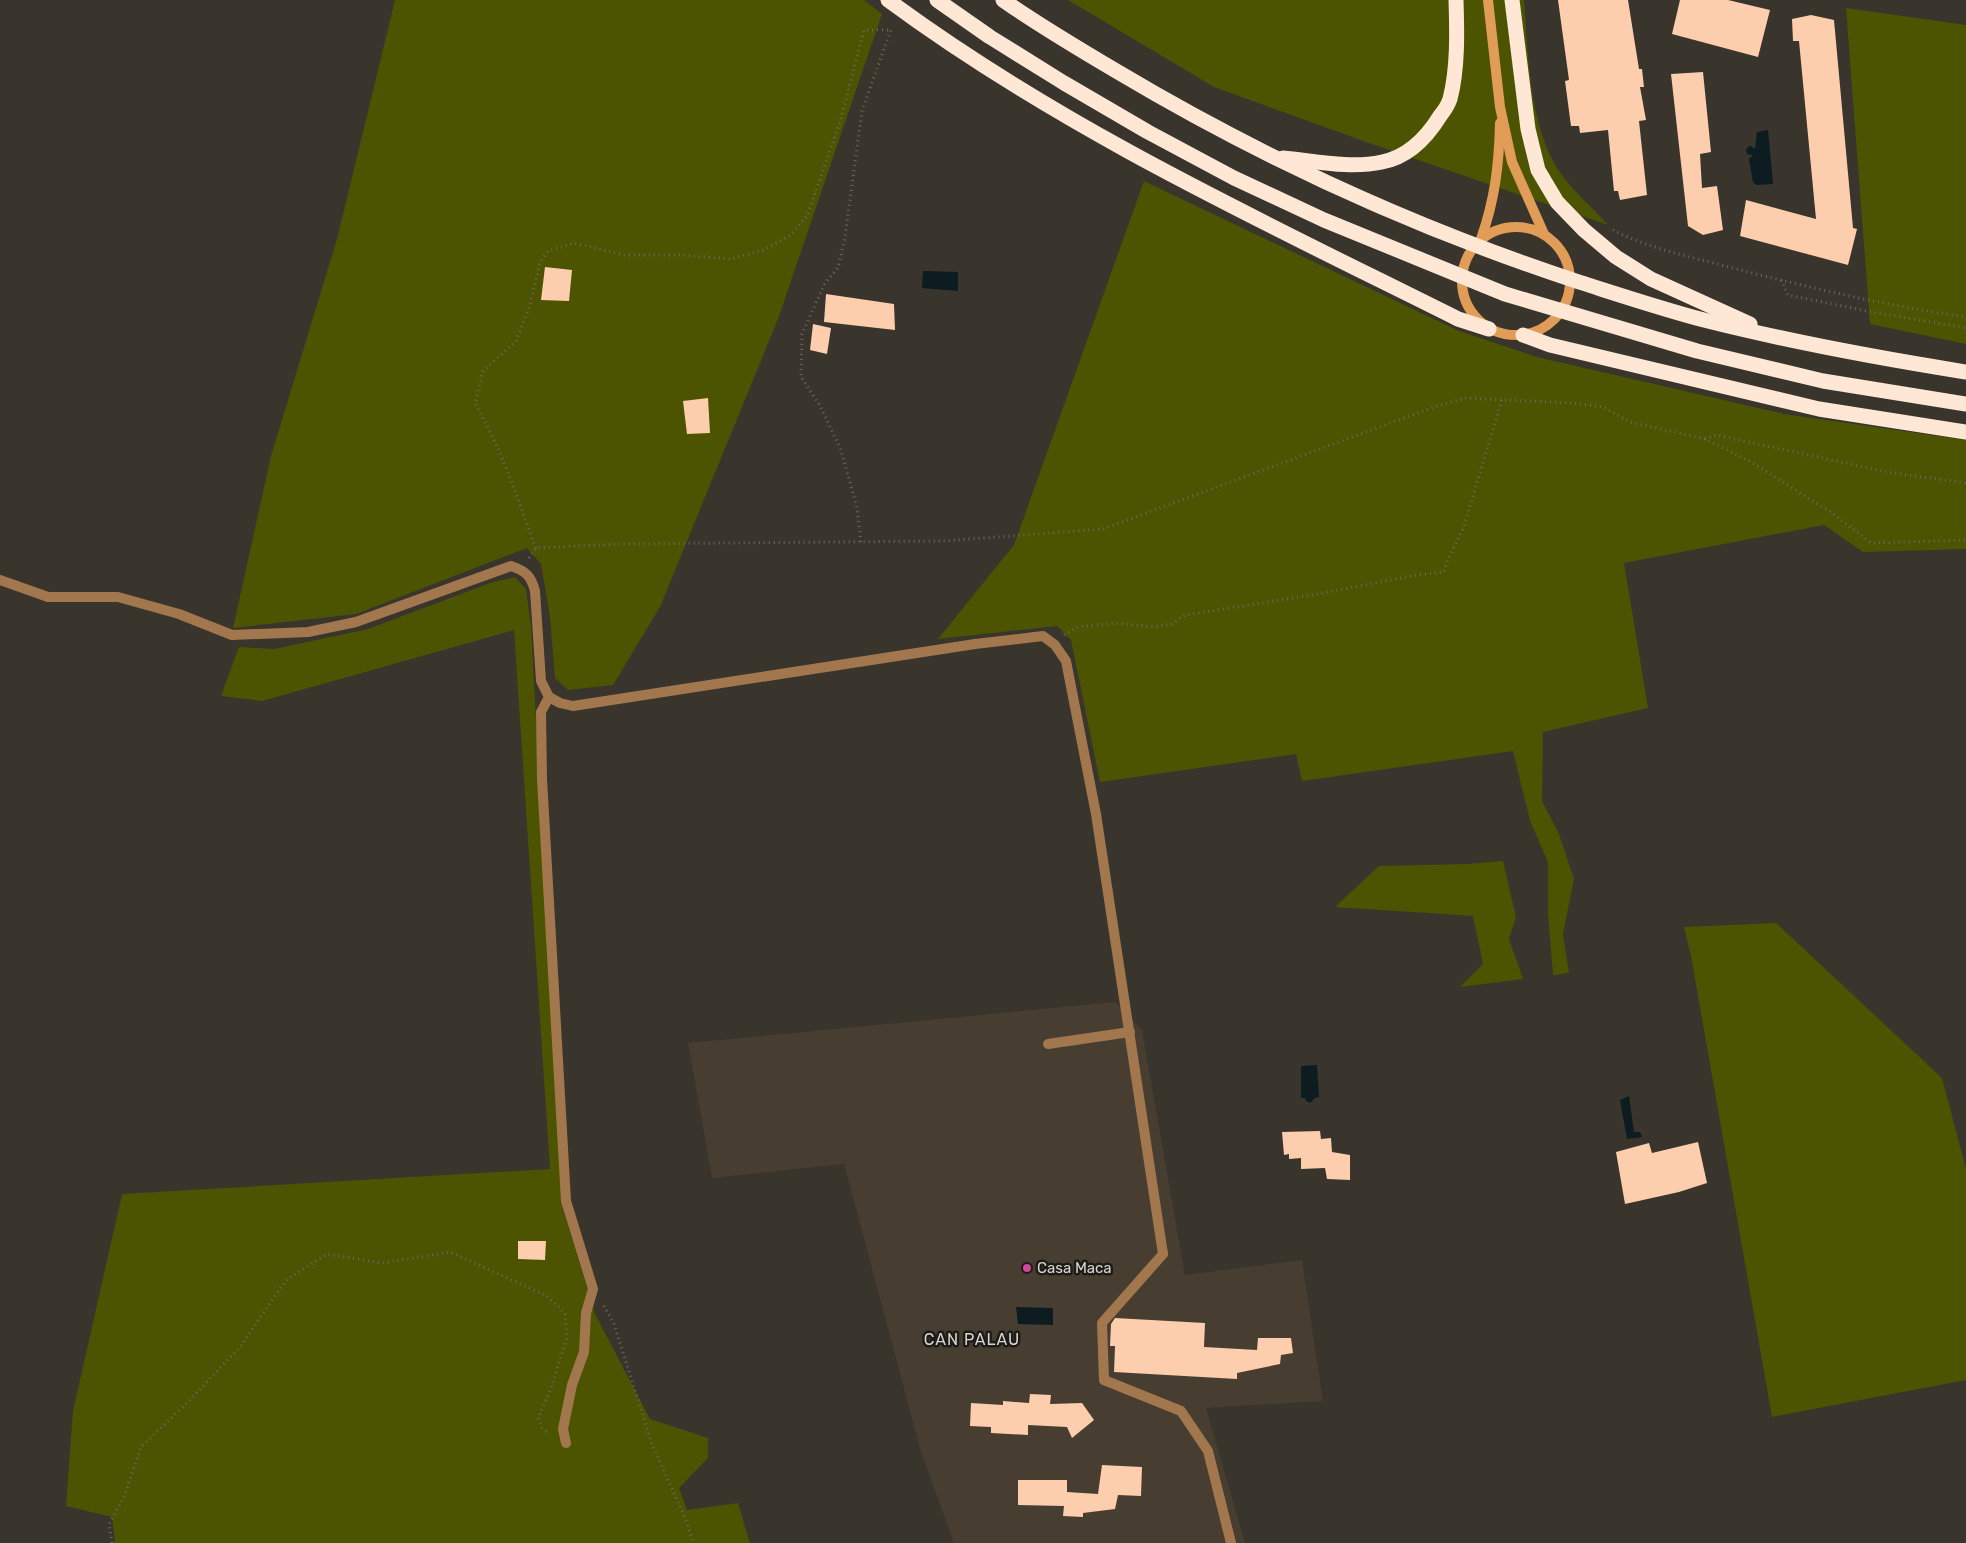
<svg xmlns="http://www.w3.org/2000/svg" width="1966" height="1543" viewBox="0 0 1966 1543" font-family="Rubik,sans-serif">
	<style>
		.built { fill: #473d31 }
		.green { fill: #4d5401 }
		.water { fill: #0c1c20 }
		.building { fill: #fdcead }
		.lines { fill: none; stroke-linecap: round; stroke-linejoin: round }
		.path { stroke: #6c6760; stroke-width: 3; stroke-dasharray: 1 4; stroke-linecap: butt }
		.lane { stroke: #a3774e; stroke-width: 10 }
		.street { stroke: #a3774e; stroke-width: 10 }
		.secondary { stroke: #e19c57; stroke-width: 10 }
		.highway { stroke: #fee8d5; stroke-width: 15 }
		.hotel-dot { fill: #d1479c; stroke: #1e1c18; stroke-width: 2 }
		.labels { text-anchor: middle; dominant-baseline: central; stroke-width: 5; stroke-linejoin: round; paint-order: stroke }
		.poi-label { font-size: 15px; fill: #d8d4cf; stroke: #1e1c18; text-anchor: start }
		.neighbourhood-label { font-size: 16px; letter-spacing: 1px; fill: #d8d4cf; stroke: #1e1c18 }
	</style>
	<rect width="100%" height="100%" fill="#39342c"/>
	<!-- built -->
	<polygon class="built" points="1115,1002 1142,1030 1185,1275 1302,1260 1323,1401 1206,1408 1245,1543 954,1543 921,1452 844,1164 712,1178 688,1043"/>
	<!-- green -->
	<g class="green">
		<polygon points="395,0 864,0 882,14 778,319 660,607 613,685 568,690 555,678 550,617 541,564 527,548 356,614 233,628 271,456 337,239"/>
		<path d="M1068,0H1524C1528,53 1529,126 1559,171C1571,189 1593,208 1608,225L1366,142L1214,87Z"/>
		<polygon points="1846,8 1966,25 1966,344 1870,324"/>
		<polygon points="1144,181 1459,331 1537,357 1784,414 1966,440 1966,549 1863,552 1824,525 1624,563 1648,708 1543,732 1542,801 1559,834 1574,879 1563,934 1569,973 1553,975 1548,912 1548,862 1530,821 1513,751 1302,781 1296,754 1100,782 1071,640 1057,626 938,639 1014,545"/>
		<polygon points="515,577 526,589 531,626 562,1206 595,1314 650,1419 708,1438 708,1458 679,1488 687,1510 738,1503 750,1543 115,1543 112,1517 66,1506 73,1411 122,1194 550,1169 514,630 262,701 221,696 239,647 274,649 368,629 490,583"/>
		<polygon points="1503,861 1516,917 1509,939 1523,979 1460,987 1483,964 1473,916 1335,907 1379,866 1468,864"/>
		<polygon points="1776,923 1942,1078 1966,1169 1966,1380 1772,1417 1691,956 1684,927"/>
	</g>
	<!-- water -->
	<g class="water">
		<polygon points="1768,130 1773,184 1756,185 1753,182 1749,159 1753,155 1747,154 1746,150 1748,147 1751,146 1755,149 1757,132"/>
		<polygon points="923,271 958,272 958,291 922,288"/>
		<polygon points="1317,1065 1319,1097 1315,1098 1310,1103 1306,1101 1305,1098 1301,1098 1301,1066"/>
		<polygon points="1629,1096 1634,1132 1640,1132 1642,1137 1627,1139 1620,1100"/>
		<polygon points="1016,1307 1053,1308 1053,1325 1018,1324"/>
	</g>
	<!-- building -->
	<g class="building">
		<polygon points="1558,0 1628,0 1639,69 1642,69 1644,87 1640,87 1646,120 1639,121 1647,195 1620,200 1618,191 1614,191 1608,130 1580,133 1579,126 1571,126 1565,81 1569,80"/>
		<polygon points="1680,0 1728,0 1770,10 1758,57 1672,34"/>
		<polygon points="1811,15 1834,20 1853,228 1857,229 1848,265 1740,236 1746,200 1816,219 1799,41 1793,41 1792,19"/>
		<polygon points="1703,72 1711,152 1700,154 1702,188 1717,186 1723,230 1703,235 1688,226 1671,74"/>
		<polygon points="545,267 572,270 569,301 541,300"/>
		<polygon points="826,294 894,304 895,330 824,322"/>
		<polygon points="813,324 831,328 827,354 810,350"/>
		<polygon points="708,398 710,433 687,434 683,401"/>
		<polygon points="1320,1131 1321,1139 1331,1138 1332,1152 1350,1155 1350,1180 1327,1179 1325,1168 1301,1169 1301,1158 1289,1159 1289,1154 1284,1155 1282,1132"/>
		<polygon points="1698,1142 1707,1183 1679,1192 1625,1204 1616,1152 1649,1143 1652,1153"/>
		<polygon points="518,1241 546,1241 545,1260 518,1259"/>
		<polygon points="1115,1318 1205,1323 1204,1347 1257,1350 1258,1338 1291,1338 1293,1353 1281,1355 1280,1364 1237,1373 1237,1379 1114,1372 1115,1346 1110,1346 1111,1324"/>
		<polygon points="1030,1394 1051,1395 1050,1404 1082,1403 1094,1420 1072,1438 1067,1427 1028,1425 1028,1435 991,1433 991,1427 970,1426 971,1403 1003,1405 1003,1401 1029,1403"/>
		<polygon points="1102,1465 1142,1467 1141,1496 1118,1495 1115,1509 1083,1513 1083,1517 1063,1516 1064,1506 1018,1505 1018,1480 1067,1480 1067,1492 1098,1494"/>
	</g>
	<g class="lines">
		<!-- path -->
		<g class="path">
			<path d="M1613,230C1648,248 1687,256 1725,266C1805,287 1884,305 1966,317"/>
			<polyline points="1781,280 1788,295 1872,312 1966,328"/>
			<polyline points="1705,439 1716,435 1887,472 1966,483"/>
			<polyline points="861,542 857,508 841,450 819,404 801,377 802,334 825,283 838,268 845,237 862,111 891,29"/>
			<path d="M536,548C517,499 502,448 475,404L483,371L516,341L530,305L540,262L548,251L574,243L624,255H681L731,259L764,250L791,235L807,216L840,122L864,30H891"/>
			<polyline points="529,558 536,548 618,544 944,541 1103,529 1434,407 1466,398 1570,403 1603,407 1630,422 1705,439 1751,462 1829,511 1871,543 1966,540"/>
			<polyline points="1064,635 1078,627 1114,623 1153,627 1172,624 1185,615 1312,595 1417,575 1444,572 1447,562 1464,526 1502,399"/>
			<polyline points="604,1306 614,1324 652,1444 685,1518 694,1543"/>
			<polyline points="112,1543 109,1524 124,1497 141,1447 186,1404 240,1347 286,1280 327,1254 382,1263 450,1252 547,1296 565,1313 567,1338 551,1388 538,1418 542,1428 548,1433"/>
		</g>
		<!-- lane -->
		<g class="lane">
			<polyline points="549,697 541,712 542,779 566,1201 593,1289 586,1313 584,1352 572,1385 563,1429 566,1443"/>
			<polyline points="1048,1044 1130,1032"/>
			<polyline points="1163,1254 1102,1323 1104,1380 1181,1411 1208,1451 1231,1543"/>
		</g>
		<!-- street -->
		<path class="street" d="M0,580L48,597H118L179,614L232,635L308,632L356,622L511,566C526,571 531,576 535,591L541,681L549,697L560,703L573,706L975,644L1043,636L1055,645L1066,661L1096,814L1163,1254"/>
		<!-- secondary -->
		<g class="secondary">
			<polyline points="1488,0 1500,107 1512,162 1544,234"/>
			<circle cx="1516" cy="281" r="54"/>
			<path d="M1481,239C1495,199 1499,165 1500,123"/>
		</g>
		<!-- highway -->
		<g class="highway">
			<path d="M888,0C1064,130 1264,222 1458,319L1489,329"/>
			<polyline points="937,0 990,37 1064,83 1148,132 1234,178 1324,220 1505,294 1697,351 1823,381 1966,404"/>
			<path d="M1003,0C1040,26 1079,49 1118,72C1264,159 1418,229 1579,282C1620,295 1662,309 1704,320C1791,342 1878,358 1966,372"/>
			<polyline points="1512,0 1528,129 1538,170 1557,202 1584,230 1616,257 1651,279 1750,324"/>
			<path d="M1283,158C1315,161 1350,169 1382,162C1408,157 1427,137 1440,116C1444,111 1448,105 1450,99C1458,68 1457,32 1456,0"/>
			<polyline points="1523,335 1550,345 1819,409 1966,432"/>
		</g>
	</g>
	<!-- markers -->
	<circle class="hotel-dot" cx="1027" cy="1268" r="5"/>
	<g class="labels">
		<!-- poi labels -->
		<g class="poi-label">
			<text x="1037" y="1268">Casa Maca</text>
		</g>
		<!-- neighbourhood labels -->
		<g class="neighbourhood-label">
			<text x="972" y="1339">CAN PALAU</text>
		</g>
	</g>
</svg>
